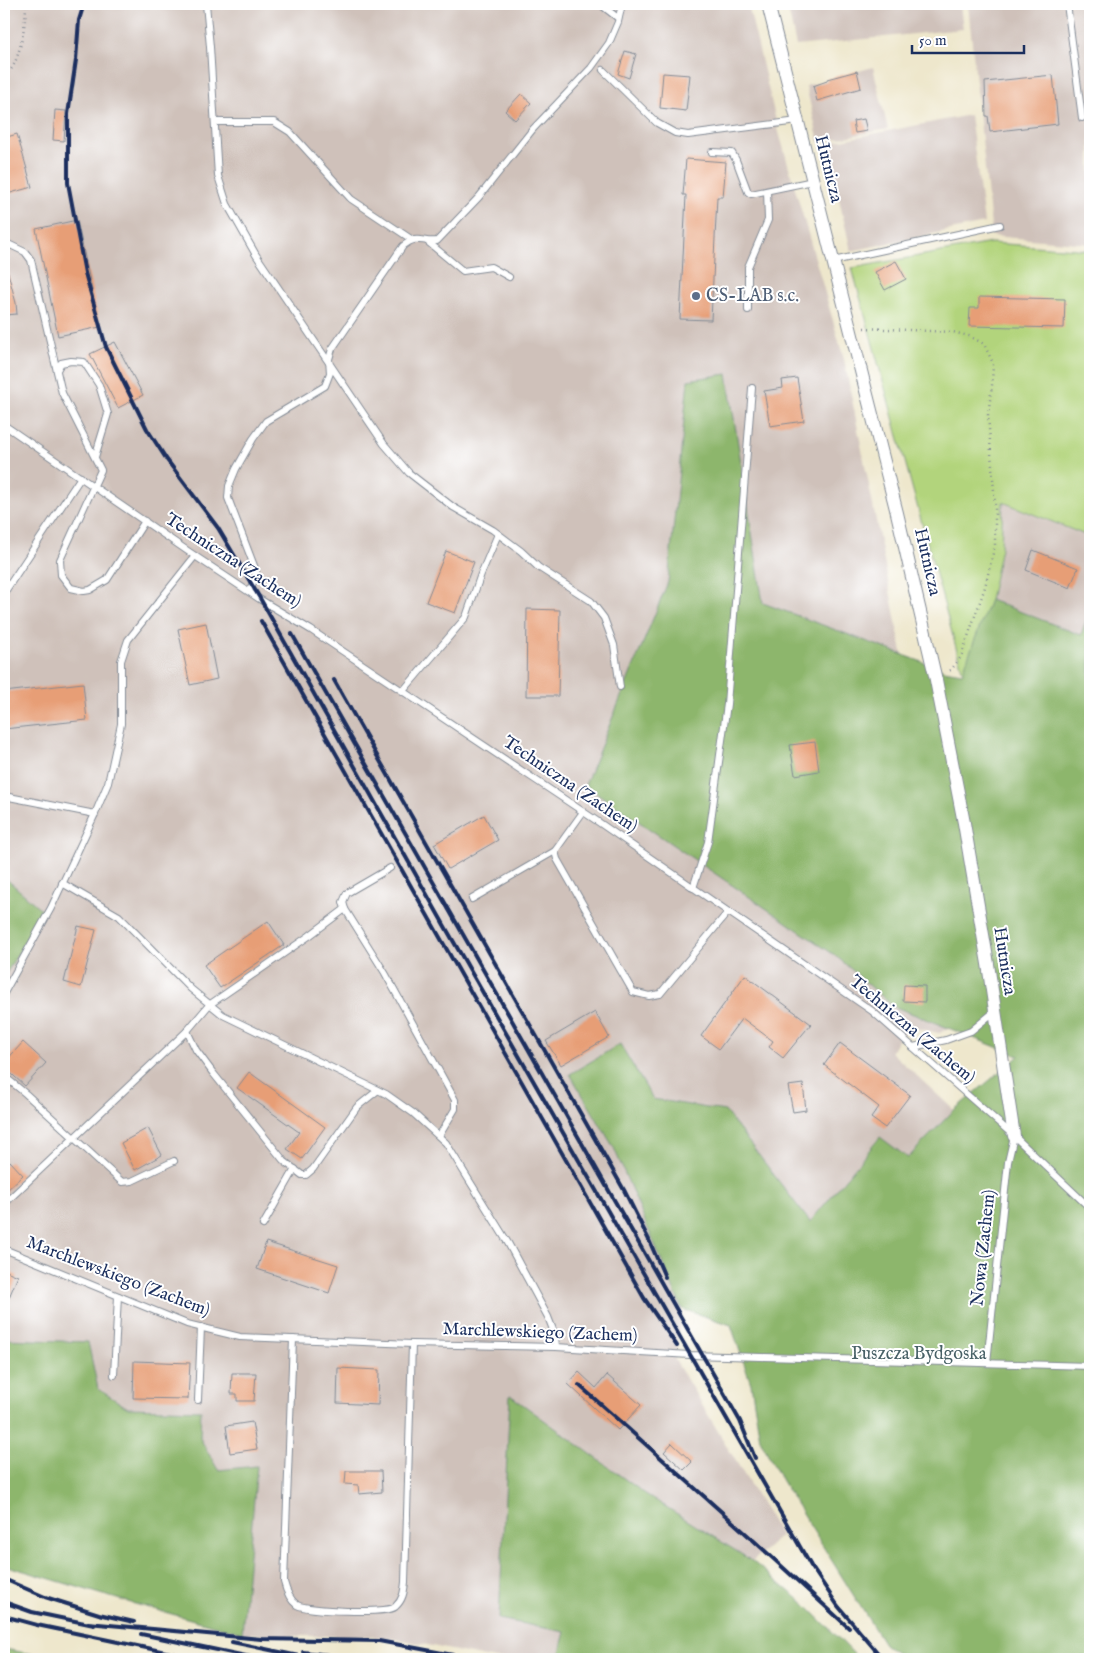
<svg xmlns="http://www.w3.org/2000/svg" width="1094" height="1663" viewBox="0 0 1094 1663" font-family="'IM FELL English',serif">
	<style>
		.industrial { fill: #cfc1ba }
		.green { fill: #b2d47c; stroke: #66826d }
		.forest { fill: #8db66c; stroke: #547265 }
		.building { fill: #e79e76 }
		.lines { fill: none; stroke-linecap: round; stroke-linejoin: round }
		.lane-casing { stroke: #848b95; stroke-width: 8 }
		.street-casing { stroke: #848b95; stroke-width: 14 }
		.path { stroke: #848b95; stroke-width: 2.5; stroke-dasharray: 1 4; stroke-linecap: butt }
		.lane { stroke: #fff; stroke-width: 6 }
		.street { stroke: #fff; stroke-width: 12 }
		.rail { stroke: #1b2f5e; stroke-width: 4 }
		.service-dot { fill: #5c6f8a; stroke: #fff; stroke-width: 2 }
		.labels { text-anchor: middle; dominant-baseline: central; stroke-width: 4; stroke-linejoin: round; paint-order: stroke }
		.street-label { font-size: 18px; fill: #1b2f5e; stroke: #fff }
		.service-label { font-size: 18px; fill: #4e5e75; stroke: #fff; text-anchor: start }
		.park-label { font-size: 18px; fill: #486167; stroke: #fff }
	</style>
	<rect width="100%" height="100%" fill="#fff"/>
	<filter id="ink" filterUnits="userSpaceOnUse"><feTurbulence type="fractalNoise" baseFrequency=".02" numOctaves="2"/><feDisplacementMap in="SourceGraphic" scale="10" xChannelSelector="R" yChannelSelector="G"/><feConvolveMatrix kernelMatrix="1 2 1 2 8 2 1 2 1" color-interpolation-filters="sRGB"/></filter>
	<filter id="wash" filterUnits="userSpaceOnUse"><feTurbulence type="fractalNoise" baseFrequency=".0096" numOctaves="4" result="noise"/><feDisplacementMap in="SourceGraphic" scale="20" xChannelSelector="R" yChannelSelector="G"/><feGaussianBlur stdDeviation="1.12" result="paint"/><feColorMatrix in="noise" values="0 0 0 0 0 0 0 0 0 0 0 0 0 0 0 0 0 1.4 0 .05"/><feComposite in="paint" operator="in"/></filter>
	<g filter="url(#wash)">
		<rect width="100%" height="100%" fill="#eee7cc"/>
		<!-- industrial -->
		<g class="industrial">
			<polygon points="4,4 748,4 778,129 844,359 973,1010 961,1024 939,1033 911,1027 900,1037 891,1052 954,1110 908,1158 879,1137 810,1222 725,1111 653,1099 620,1044 570,1074 614,1148 682,1309 675,1360 781,1536 752,1561 644,1493 510,1395 499,1619 566,1632 558,1659 495,1659 408,1641 370,1636 292,1636 242,1633 257,1466 219,1471 200,1438 201,1410 128,1408 98,1388 88,1342 4,1339 4,977 43,911 4,877"/>
			<polygon points="787,4 960,4 963,29 796,46"/>
			<polygon points="968,4 1090,4 1090,244 992,236"/>
			<polygon points="873,67 888,129 819,142 806,86"/>
			<polygon points="970,115 984,223 851,251 826,143"/>
			<polygon points="1002,502 1090,537 1090,609 1082,635 990,600 1001,548"/>
		</g>
		<!-- green -->
		<polygon class="green" points="991,243 1090,250 1090,537 1003,502 1001,548 990,600 963,673 852,268"/>
		<!-- forest -->
		<g class="forest">
			<polygon points="727,374 763,603 944,670 962,673 990,600 1081,635 1090,609 1090,1659 904,1659 884,1644 782,1481 760,1439 751,1384 731,1325 682,1309 614,1148 570,1074 620,1044 653,1099 725,1111 810,1222 880,1137 908,1158 954,1110 1019,1056 893,1006 836,956 585,785 668,582 688,380"/>
			<polygon points="4,877 43,911 4,977"/>
			<polygon points="4,1339 88,1342 98,1389 128,1408 201,1410 200,1438 218,1470 257,1466 242,1633 124,1601 4,1565"/>
			<polygon points="510,1395 644,1493 752,1561 806,1605 859,1659 558,1659 565,1632 499,1619"/>
			<polygon points="4,1649 62,1659 4,1659"/>
		</g>
		<g id="blocks">
			<!-- building -->
			<g class="building">
				<polygon points="625,51 636,54 629,78 618,74"/>
				<polygon points="857,71 861,88 817,101 813,86 827,81 827,79"/>
				<polygon points="663,73 690,75 686,111 660,108"/>
				<polygon points="1053,75 1058,124 990,132 988,116 986,116 985,82"/>
				<polygon points="521,94 531,103 515,120 505,111"/>
				<polygon points="55,110 66,111 64,141 53,140"/>
				<polygon points="864,119 867,131 855,133 853,121"/>
				<polygon points="17,134 32,187 7,194 4,183 4,138"/>
				<polygon points="686,159 726,162 723,197 717,197 711,320 680,319 686,195 683,195"/>
				<polygon points="77,220 100,327 58,336 36,229"/>
				<polygon points="896,261 906,279 885,290 875,272"/>
				<polygon points="8,273 16,303 17,314 5,315 4,274"/>
				<polygon points="979,297 1065,299 1064,328 969,326 970,308 979,308"/>
				<polygon points="115,342 143,395 118,408 90,354"/>
				<polygon points="797,378 804,421 770,426 764,391 783,388 782,380"/>
				<polygon points="1033,550 1078,568 1070,588 1026,570"/>
				<polygon points="446,551 474,562 455,613 426,602"/>
				<polygon points="527,609 560,610 558,696 526,696"/>
				<polygon points="206,623 217,679 190,685 178,629"/>
				<polygon points="83,683 87,720 4,729 4,692"/>
				<polygon points="815,742 819,771 795,775 790,745"/>
				<polygon points="484,815 498,840 448,869 434,844"/>
				<polygon points="268,921 284,945 220,988 204,965"/>
				<polygon points="78,926 96,930 81,987 64,982"/>
				<polygon points="745,975 811,1024 783,1058 769,1047 773,1041 742,1018 719,1049 701,1036"/>
				<polygon points="904,985 925,986 925,1002 903,1001"/>
				<polygon points="595,1012 609,1037 561,1065 546,1041"/>
				<polygon points="23,1042 46,1063 25,1086 4,1067 4,1063"/>
				<polygon points="840,1043 910,1095 885,1128 871,1118 879,1107 824,1065"/>
				<polygon points="249,1072 325,1127 302,1159 287,1149 299,1132 237,1088"/>
				<polygon points="803,1084 806,1110 793,1112 788,1086"/>
				<polygon points="148,1128 162,1155 135,1170 121,1143"/>
				<polygon points="10,1161 23,1175 4,1193 4,1167"/>
				<polygon points="266,1242 338,1265 329,1293 257,1269"/>
				<polygon points="4,1270 18,1276 4,1309"/>
				<polygon points="134,1361 190,1363 188,1399 133,1398"/>
				<polygon points="338,1368 379,1370 378,1405 337,1403"/>
				<polygon points="579,1372 596,1388 607,1375 641,1405 618,1430 568,1384"/>
				<polygon points="232,1373 256,1373 254,1401 237,1401 237,1394 231,1394"/>
				<polygon points="252,1422 257,1449 230,1453 226,1426"/>
				<polygon points="672,1443 692,1462 684,1470 664,1452"/>
				<polygon points="346,1471 381,1471 382,1492 359,1494 358,1485 345,1484"/>
			</g>
		</g>
	</g>
	<g filter="url(#ink)">
		<use href="#blocks" fill-opacity="0" stroke="#848b95" stroke-width="1"/>
		<g class="lines">
			<defs>
				<g id="lane">
					<polyline points="206,4 210,47 218,176 227,204 256,255 384,444 409,473 453,507 493,530 521,551 538,567 591,601 604,618 614,645 620,687"/>
					<polyline points="600,4 618,18"/>
					<polyline points="1067,4 1082,118"/>
					<polyline points="603,70 657,123 675,133 688,135 798,121"/>
					<polyline points="215,122 274,122 290,132 351,199 411,239"/>
					<polyline points="712,152 732,153 736,160 748,192 751,194 813,181"/>
					<polyline points="4,242 25,252 31,260 62,393 101,470 60,560 61,575 71,588 84,591 90,590 107,580 145,521"/>
					<polyline points="428,242 463,271 491,267 509,277"/>
					<polyline points="833,261 1000,225"/>
					<polyline points="748,310 748,267 768,220 767,191"/>
					<polyline points="57,370 61,363 71,361 84,362 99,385 108,414 95,457"/>
					<polyline points="4,425 195,556 261,600 311,630 594,819 872,1011 1014,1136 1090,1208"/>
					<path d="M249,591L256,577V571L228,498L229,486L236,469L253,439L266,421L325,386L330,373L329,359L332,349L403,246C418,234 421,243 437,241L479,197L533,129L591,68L609,43L618,22L622,4"/>
					<polyline points="4,593 81,477"/>
					<polyline points="403,691 466,617 481,574 498,534"/>
					<polyline points="4,796 95,814"/>
					<polyline points="583,812 555,851 557,859 633,992 649,996 660,994 728,912"/>
					<polyline points="62,883 119,916 191,989 223,1015 386,1094 413,1113 446,1143 508,1243 548,1317 555,1335 556,1347"/>
					<polyline points="693,888 708,842 727,704 752,388"/>
					<polyline points="472,899 555,851"/>
					<polyline points="345,909 385,973 455,1100 455,1109 439,1136"/>
					<polyline points="4,993 51,908 95,814 108,783 121,724 121,661 128,640 195,556"/>
					<polyline points="187,1031 196,1050 213,1073 284,1161 302,1175 306,1175 313,1169 357,1107 377,1091"/>
					<polyline points="913,1047 946,1040 971,1031 994,1012"/>
					<polyline points="4,1076 26,1094 122,1182 132,1181 174,1161"/>
					<polyline points="4,1204 187,1031 209,1005 309,936 345,909 343,902 347,893 390,868"/>
					<polyline points="263,1225 295,1169"/>
					<polyline points="4,1249 187,1324 240,1337 412,1344 556,1347 690,1355 1090,1366"/>
					<path d="M293,1339L284,1582C286,1590 290,1600 297,1605C308,1611 386,1614 395,1607C403,1600 404,1592 405,1582L412,1344"/>
					<polyline points="987,1363 1008,1162 1014,1136"/>
					<polyline points="114,1375 118,1296"/>
					<polyline points="198,1400 201,1327"/>
				</g>
				<polyline id="street" points="768,4 897,513 936,680 964,823 988,964 1014,1136"/>
			</defs>
			<!-- lane casing -->
			<use href="#lane" class="lane-casing"/>
			<!-- street casing -->
			<use href="#street" class="street-casing"/>
			<!-- path -->
			<g class="path">
				<path d="M4,76C6,74 10,71 12,68C21,53 26,21 26,4"/>
				<polyline points="864,328 953,332 969,336 984,344 993,363 992,386 988,415 995,504 995,545 985,587 961,657 951,670 948,671"/>
			</g>
			<!-- lane -->
			<use href="#lane" class="lane"/>
			<!-- street -->
			<use href="#street" class="street"/>
			<!-- rail -->
			<g class="rail">
				<polyline points="84,4 79,20 76,60 68,114 68,183 85,273 106,347 147,429 167,460 218,528 261,600 447,930 811,1566 838,1606 883,1659"/>
				<polyline points="261,621 644,1298 677,1346"/>
				<polyline points="292,634 740,1421 755,1458"/>
				<polyline points="334,680 624,1190 649,1240 665,1277"/>
				<polyline points="579,1385 752,1539 849,1628"/>
				<polyline points="4,1579 45,1597 99,1614 134,1622"/>
				<polyline points="4,1602 32,1612 94,1625"/>
				<polyline points="4,1616 37,1625 199,1659"/>
				<polyline points="88,1623 261,1639 379,1641 474,1659"/>
				<polyline points="141,1634 260,1659"/>
				<polyline points="232,1642 313,1659"/>
				<polyline points="303,1652 365,1659"/>
				<polyline points="359,1657 382,1659"/>
			</g>
		</g>
	</g>
	<!-- markers -->
	<circle class="service-dot" cx="696" cy="296" r="5"/>
	<g class="labels">
		<!-- street labels -->
		<g class="street-label">
			<text transform="translate(828 169) rotate(76)">Hutnicza</text>
			<text transform="translate(233 561) rotate(33)">Techniczna (Zachem)</text>
			<text transform="translate(927 562) rotate(77)">Hutnicza</text>
			<text transform="translate(570 785) rotate(34)">Techniczna (Zachem)</text>
			<text transform="translate(1004 961) rotate(81)">Hutnicza</text>
			<text transform="translate(912 1030) rotate(40)">Techniczna (Zachem)</text>
			<text transform="translate(984 1248) rotate(-84)">Nowa (Zachem)</text>
			<text transform="translate(118 1277) rotate(21)">Marchlewskiego (Zachem)</text>
			<text transform="translate(540 1333) rotate(2)">Marchlewskiego (Zachem)</text>
		</g>
		<!-- service labels -->
		<g class="service-label">
			<text x="706" y="296">CS-LAB s.c.</text>
		</g>
		<!-- park labels -->
		<g class="park-label">
			<text x="919" y="1354">Puszcza Bydgoska</text>
		</g>
	</g>
	<!-- margin -->
	<rect width="1094" height="1663" fill="none" stroke="#fff" stroke-width="20"/>
	<!-- scale -->
	<path d="M912 45v8h112v-8" fill="none" stroke="#1b2f5e" stroke-width="2.5"/>
	<text x="919" y="45" font-size="15" fill="#1b2f5e" stroke="#ffffff" stroke-width="4" paint-order="stroke">50 m</text>
</svg>
